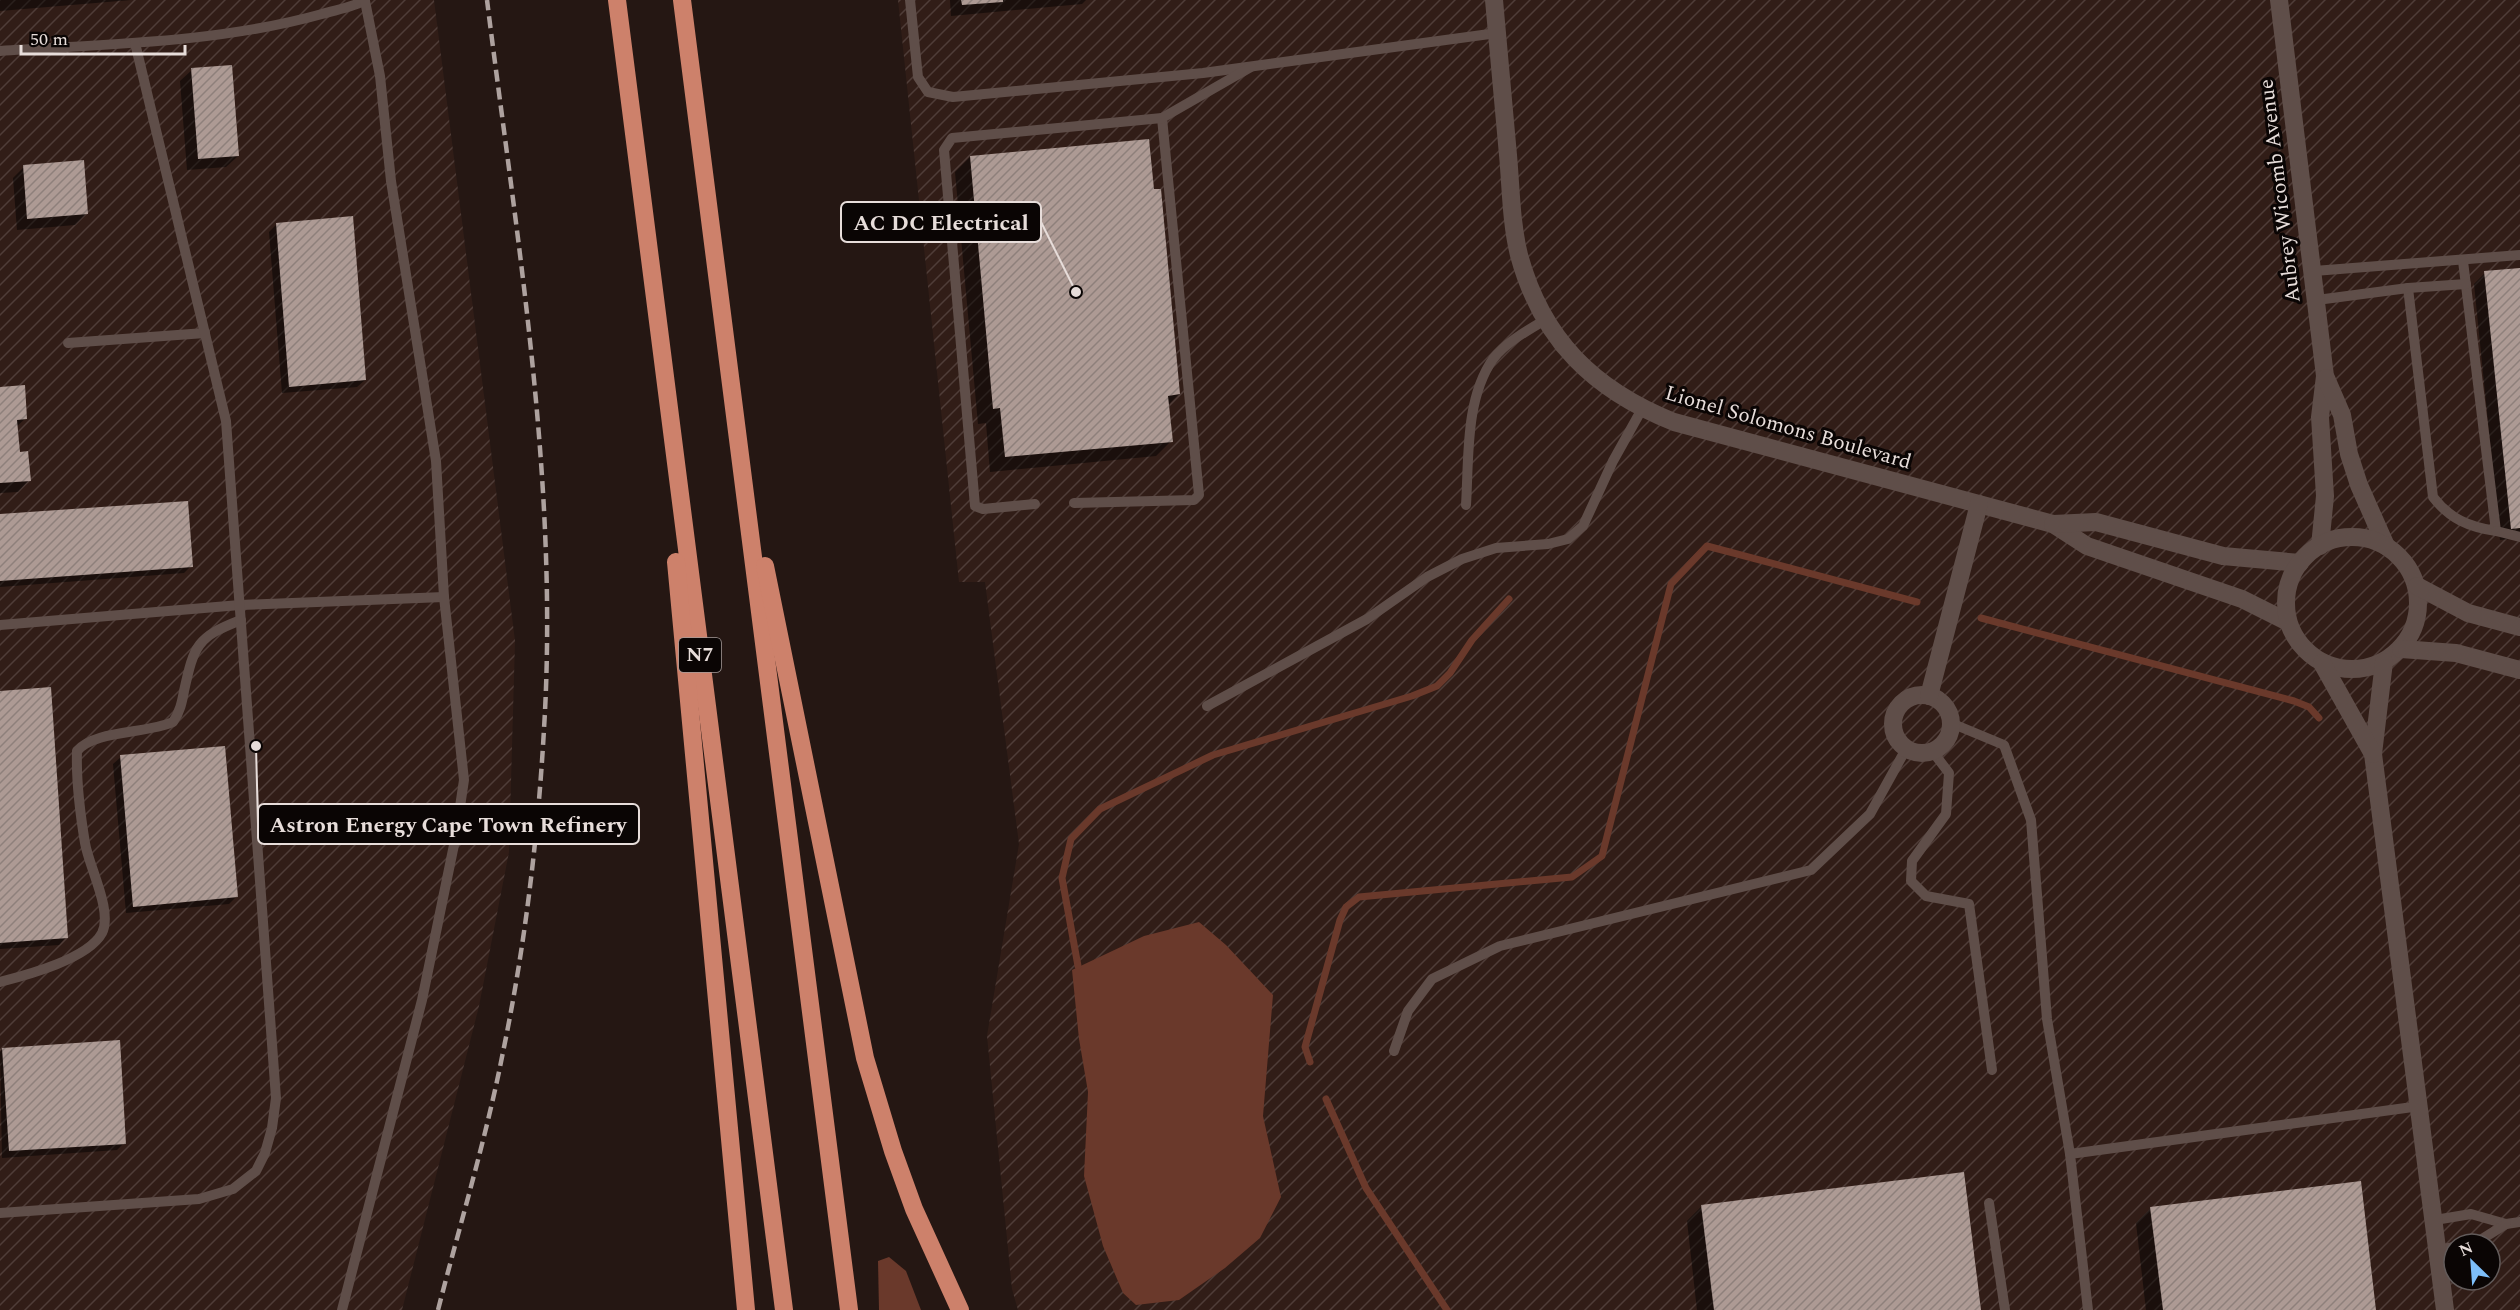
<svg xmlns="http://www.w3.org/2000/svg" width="2520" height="1310" viewBox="0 0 2520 1310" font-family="Spectral,serif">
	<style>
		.industrial { fill: url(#industrial-furrows); fill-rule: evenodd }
		.water { fill: #6a392b }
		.shadow { fill: #0007 }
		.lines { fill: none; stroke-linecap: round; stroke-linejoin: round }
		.stream { stroke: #6a392b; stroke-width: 7 }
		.building { fill: url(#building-hatch) }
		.lane { stroke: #5f4e49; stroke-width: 10 }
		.street { stroke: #5f4e49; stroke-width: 18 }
		.highway { stroke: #cd816b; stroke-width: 18 }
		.rail { stroke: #aea29f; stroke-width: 4.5; stroke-dasharray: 12 6; stroke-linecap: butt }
		.labels { text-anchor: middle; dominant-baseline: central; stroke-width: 6; stroke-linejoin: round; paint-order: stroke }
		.shield { fill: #0a0504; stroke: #a59c9a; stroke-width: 1.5 }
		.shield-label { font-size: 20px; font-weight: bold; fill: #e7ddda }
		.street-label { font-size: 21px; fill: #e7ddda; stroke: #0a0504 }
		.leader { fill: none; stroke: #e7ddda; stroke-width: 2 }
		.callout-dot { fill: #e7ddda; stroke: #0a0504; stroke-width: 2 }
		.callout { fill: #0a0504; stroke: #e7ddda; stroke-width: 2 }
		.callout-label { font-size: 22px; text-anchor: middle; font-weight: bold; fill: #e7ddda }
	</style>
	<defs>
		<pattern id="industrial-furrows" width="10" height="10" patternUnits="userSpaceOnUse" patternTransform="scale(1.5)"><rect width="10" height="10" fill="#311d17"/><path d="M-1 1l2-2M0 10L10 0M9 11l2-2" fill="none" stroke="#4f3d38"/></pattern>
		<pattern id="building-hatch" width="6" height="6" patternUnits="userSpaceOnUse" patternTransform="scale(1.5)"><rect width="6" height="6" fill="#ad9a94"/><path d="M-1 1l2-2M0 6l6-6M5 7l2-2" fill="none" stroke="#8e807b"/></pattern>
	</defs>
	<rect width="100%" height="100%" fill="#251713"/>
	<!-- industrial -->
	<g class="industrial">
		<polygon points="0,0 434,0 515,641 509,852 479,1006 402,1310 0,1310"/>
		<path d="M898,0H2520V1310H1018L1012,1289L987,1036L1019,844L985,582H959ZM2454,1244H2490V1280H2454Z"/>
	</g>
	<!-- water -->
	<g class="water">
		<polygon points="1199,922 1226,945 1273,995 1263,1116 1281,1197 1260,1238 1225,1268 1179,1300 1136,1305 1123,1293 1103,1246 1084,1176 1088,1092 1079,1039 1072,970 1144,936"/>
		<polygon points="889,1257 906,1271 921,1310 879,1310 878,1261"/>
	</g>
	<!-- shadow -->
	<g class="shadow">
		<polygon points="0,0 131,0 0,11"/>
		<polygon points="950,0 1086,0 1082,4 951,16"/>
		<polygon points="192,70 238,156 226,167 187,170 180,81"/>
		<polygon points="970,157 1179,394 1168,405 1171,441 1156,456 990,472 986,423 978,424 955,172"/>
		<polygon points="24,167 87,213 75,225 17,230 13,178"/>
		<polygon points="277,224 365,380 357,387 282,393 269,232"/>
		<polygon points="2520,269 2520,538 2500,540 2474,284 2485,273"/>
		<polygon points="0,389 26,418 16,427 18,453 29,480 18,492 0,493"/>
		<polygon points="0,516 191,566 184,573 0,587"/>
		<polygon points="0,692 66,937 59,945 0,949"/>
		<polygon points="121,757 236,897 229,904 126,913 113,764"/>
		<polygon points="3,1049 124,1143 117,1150 2,1158 0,1052"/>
		<polygon points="1702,1206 1980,1310 1697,1310 1687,1221"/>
		<polygon points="2151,1208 2375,1310 2146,1310 2136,1223"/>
	</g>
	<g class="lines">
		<!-- stream -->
		<g class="stream">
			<polyline points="1981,618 2294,701 2309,707 2319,718"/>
			<polyline points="1078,966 1062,878 1071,839 1100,809 1213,755 1412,696 1437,686 1450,673 1472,640 1509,599"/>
			<polyline points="1310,1062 1305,1047 1340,920 1346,907 1359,897 1572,877 1602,856 1671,584 1707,546 1917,602"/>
			<polyline points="1326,1099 1366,1188 1447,1310"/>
		</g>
	</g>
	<!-- building -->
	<g class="building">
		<polygon points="961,0 1003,0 1003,2 962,5"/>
		<polygon points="232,65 239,156 198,159 191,68"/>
		<polygon points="1149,139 1154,189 1161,189 1180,394 1168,396 1173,442 1005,457 1000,408 993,409 970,156"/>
		<polygon points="84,160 88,214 27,219 23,165"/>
		<polygon points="353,216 366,380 289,387 276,223"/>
		<polygon points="2520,268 2520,528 2511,529 2484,271"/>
		<polygon points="25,385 27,419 17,420 20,452 28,451 31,481 0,483 0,387"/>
		<polygon points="188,501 193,567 0,581 0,514"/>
		<polygon points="51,687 68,938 0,943 0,691"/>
		<polygon points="225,746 238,897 133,907 120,755"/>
		<polygon points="120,1040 126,1144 9,1151 2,1048"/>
		<polygon points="1964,1172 1981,1310 1714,1310 1701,1205"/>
		<polygon points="2361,1181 2376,1310 2163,1310 2150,1207"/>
	</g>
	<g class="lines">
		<!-- lane -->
		<g class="lane">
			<polyline points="910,0 918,77 928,92 953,97 1203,73 1497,33"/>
			<path d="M0,51C107,44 218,43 322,14C335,10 355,7 365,0"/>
			<polyline points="2314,271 2520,255"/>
			<path d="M2408,288L2433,497C2450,519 2469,527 2496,531L2463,261"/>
			<polyline points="2317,300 2408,288 2466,284"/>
			<polyline points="68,343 205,333"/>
			<polyline points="1074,503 1194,500 1199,495 1162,118"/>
			<polyline points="1035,504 983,509 975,506 944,150 952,138 1162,118 1251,67"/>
			<path d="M1466,505C1469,458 1465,399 1493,359C1505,343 1528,330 1545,320"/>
			<polyline points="2496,531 2520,537"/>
			<polyline points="0,625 240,605 444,597"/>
			<polyline points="1207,706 1367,619 1427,577 1462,559 1496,548 1548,544 1568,539 1583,526 1613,461 1642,409"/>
			<polyline points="1951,723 2004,745 2031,820 2047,1019 2070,1154"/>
			<polyline points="1933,752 1949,773 1946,814 1912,861 1911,881 1926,896 1969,904 1992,1070"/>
			<path d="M0,982C27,975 88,959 102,933C113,911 89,867 85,843C80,813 76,781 77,751C94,730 146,734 173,722C180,712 182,702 184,691C194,645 197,637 241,620"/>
			<polyline points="1394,1051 1408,1011 1432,979 1500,946 1811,870 1870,814 1906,749"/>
			<polyline points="1989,1203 2005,1310"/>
			<polyline points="0,1213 199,1199 233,1189 256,1171 265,1153 272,1128 276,1098 226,421 135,43"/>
			<polyline points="2435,1220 2471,1214 2506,1224 2520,1222"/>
			<polyline points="2474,1244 2506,1224"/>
			<polyline points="2438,1250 2454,1247"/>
			<polyline points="342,1310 422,1000 455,840 464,780 444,597 436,461 391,181 380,76 365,1"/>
			<polyline points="2088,1310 2070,1154 2420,1106"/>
		</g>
		<!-- street -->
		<g class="street">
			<path d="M1494,0C1499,52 1503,103 1508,155C1511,188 1511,223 1519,255C1542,340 1594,390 1674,422L2053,524L2087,546L2242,599L2288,622"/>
			<polyline points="2279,0 2325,376 2320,417 2325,496 2320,546"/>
			<polyline points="2326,378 2342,415 2349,454 2359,485 2386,546"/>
			<polyline points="2053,524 2096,522 2223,556 2300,563"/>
			<circle cx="2352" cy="603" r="66"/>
			<polyline points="2417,586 2468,613 2520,627"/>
			<polyline points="2401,649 2456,653 2520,670"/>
			<polyline points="2384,662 2373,754 2445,1310"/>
			<polyline points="2322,663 2373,754"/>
			<circle cx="1922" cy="724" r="29"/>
			<polyline points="1929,696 1979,504"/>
		</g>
		<!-- highway -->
		<g class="highway">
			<polyline points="617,0 784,1310"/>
			<polyline points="682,0 849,1310"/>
			<polyline points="676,562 746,1310"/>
			<polyline points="765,566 865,1058 893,1151 914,1209 960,1310"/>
		</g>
		<!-- rail -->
		<path class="rail" d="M438,1310C460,1224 486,1139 503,1052C525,946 538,836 544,729C559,485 517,241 487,0"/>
	</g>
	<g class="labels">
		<!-- shield labels -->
		<rect class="shield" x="679" y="638" width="42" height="34" rx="4.5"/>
		<g class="shield-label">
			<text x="700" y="655">N7</text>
		</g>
		<!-- street labels -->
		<g class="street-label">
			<text transform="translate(2280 191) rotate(-97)">Aubrey Wicomb Avenue</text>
			<text transform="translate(1788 428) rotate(16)">Lionel Solomons Boulevard</text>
		</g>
	</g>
	<!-- callouts -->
	<path class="leader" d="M1076 292L1041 222M256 746L258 824"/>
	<g class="callout-dot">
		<circle cx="1076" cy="292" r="6"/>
		<circle cx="256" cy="746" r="6"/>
	</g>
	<g class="callout">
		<rect x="841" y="202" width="200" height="40" rx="6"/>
		<rect x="258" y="804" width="381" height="40" rx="6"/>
	</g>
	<g class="callout-label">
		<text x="941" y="230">AC DC Electrical</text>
		<text x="448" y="832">Astron Energy Cape Town Refinery</text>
	</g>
	<!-- north arrow -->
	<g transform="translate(2472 1262) rotate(335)"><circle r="28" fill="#0a0504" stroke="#625b5a" stroke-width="1.5"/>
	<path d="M0-4.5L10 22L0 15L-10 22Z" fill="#7dbef9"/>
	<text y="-9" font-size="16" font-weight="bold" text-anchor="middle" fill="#e7ddda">N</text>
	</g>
	<!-- scale -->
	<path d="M21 45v9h164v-9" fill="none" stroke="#e7ddda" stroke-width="3"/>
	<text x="30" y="45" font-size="18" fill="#e7ddda" stroke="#0a0504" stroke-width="4.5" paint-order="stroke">50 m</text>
</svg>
